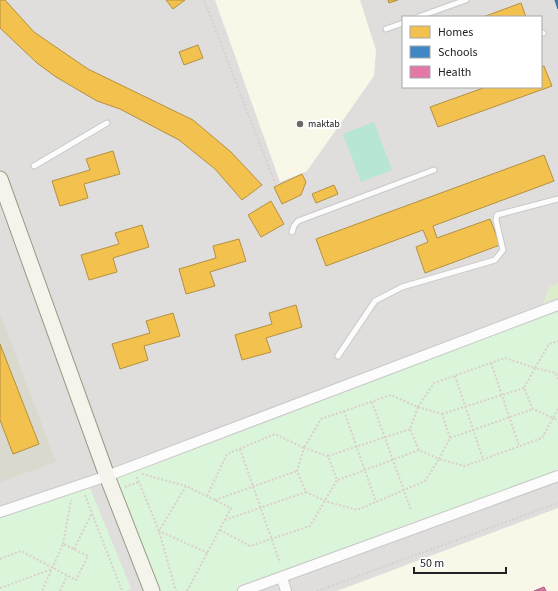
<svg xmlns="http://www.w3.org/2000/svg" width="558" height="591" viewBox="0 0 558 591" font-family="'Source Sans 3',sans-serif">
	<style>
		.residential { fill: #dfdedc; fill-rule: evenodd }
		.education { fill: #f8f7e8 }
		.construction { fill: #d9d9cd }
		.grass { fill: #ddeccb }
		.park { fill: #daf5da }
		.pitch { fill: #b7e6d2 }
		.homes { fill: #f2c14e; stroke: #b49141 }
		.schools { fill: #3f88c5; stroke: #366994 }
		.health { fill: #e377a8; stroke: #a95e80 }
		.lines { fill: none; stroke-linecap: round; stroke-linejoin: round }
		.lane-casing { stroke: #c9c8c7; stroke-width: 7 }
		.street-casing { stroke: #c9c8c7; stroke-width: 12 }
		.secondary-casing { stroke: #999a82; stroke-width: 17 }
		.path { stroke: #dccecd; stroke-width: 2; stroke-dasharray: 2 2; stroke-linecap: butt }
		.lane { stroke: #fdfcfc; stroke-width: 5 }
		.street { stroke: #fdfcfc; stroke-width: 10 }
		.secondary { stroke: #f4f4ed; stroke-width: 15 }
		.poi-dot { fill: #6a6968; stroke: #fff; stroke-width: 1.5 }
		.labels { text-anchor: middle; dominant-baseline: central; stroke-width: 4; stroke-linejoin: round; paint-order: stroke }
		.poi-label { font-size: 10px; fill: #222; stroke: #fff; text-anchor: start }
	</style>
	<rect width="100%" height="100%" fill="#f0eeeb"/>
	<!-- residential -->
	<path class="residential" d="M0,0H558V591H0ZM403,17H541V87H403Z"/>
	<!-- education -->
	<g class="education">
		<polygon points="215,0 360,0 376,50 374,76 307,171 280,182"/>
		<polygon points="558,508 558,591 337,591"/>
	</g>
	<!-- construction -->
	<polygon class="construction" points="0,313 56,462 0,482"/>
	<!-- grass -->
	<polygon class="grass" points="558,283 558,298 543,304 549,287"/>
	<!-- park -->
	<g class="park">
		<polygon points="558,305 558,476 243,591 152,591 107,476"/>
		<polygon points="89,486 131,588 127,591 0,591 0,518"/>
	</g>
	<!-- pitch -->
	<polygon class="pitch" points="374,122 392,170 361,182 343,134"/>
	<!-- homes -->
	<g class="homes">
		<polygon points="0,0 5,0 34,32 88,69 193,120 231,152 262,185 242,200 215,169 179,140 120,109 97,101 56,77 37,63 0,28"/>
		<polygon points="166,0 185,0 173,9"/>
		<polygon points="388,0 398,0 389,3"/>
		<polygon points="521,3 526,17 483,17"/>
		<polygon points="198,45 203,58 184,65 179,52"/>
		<polygon points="544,66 552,86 438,127 430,107 486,87 541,87 541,67"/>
		<polygon points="113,151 120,174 84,184 88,198 60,206 52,181 90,170 86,159"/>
		<polygon points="544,155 554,181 433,226 437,238 490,219 500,245 425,273 416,247 428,242 423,230 326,266 316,239"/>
		<polygon points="302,174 306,182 301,195 282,204 274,187"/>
		<polygon points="334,185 338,194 316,203 312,194"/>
		<polygon points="271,201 284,224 261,237 248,215"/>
		<polygon points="142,225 149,247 113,258 117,272 89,280 81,255 119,244 115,233"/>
		<polygon points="239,239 246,261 210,272 215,286 186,294 179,269 216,258 213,246"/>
		<polygon points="296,305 302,327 266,338 271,352 242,360 235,335 272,324 269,313"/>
		<polygon points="173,313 180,336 144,346 148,360 120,369 112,344 150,333 146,321"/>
		<polygon points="0,344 39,444 13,454 0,420"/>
	</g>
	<!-- schools -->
	<polygon class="schools" points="555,0 558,0 558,9"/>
	<!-- health -->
	<polygon class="health" points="544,587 546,591 534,591"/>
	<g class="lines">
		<defs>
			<g id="lane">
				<polyline points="418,17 466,0"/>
				<polyline points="386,29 403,23"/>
				<polyline points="541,33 543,33"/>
				<polyline points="34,166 107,123"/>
				<polyline points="292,232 294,226 298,221 434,170"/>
				<polyline points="338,356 375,301 402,287 495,260 503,250 496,220 497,215 558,199"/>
			</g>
			<g id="street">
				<polyline points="0,512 107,476 558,305"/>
				<polyline points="282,578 286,591"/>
				<polyline points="243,591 558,476"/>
			</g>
			<polyline id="secondary" points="0,179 107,476 152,591"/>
		</defs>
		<!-- lane casing -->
		<use href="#lane" class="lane-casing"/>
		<!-- street casing -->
		<use href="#street" class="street-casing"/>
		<!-- secondary casing -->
		<use href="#secondary" class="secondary-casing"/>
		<!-- path -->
		<g class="path">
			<polyline points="204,0 275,183"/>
			<polyline points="491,363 519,446"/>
			<polyline points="455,376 483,459"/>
			<polyline points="558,379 556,373 535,368 524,388 533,409 553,418 558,409"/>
			<polyline points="372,402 411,510"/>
			<polygon points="418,407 442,414 450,438 439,459 419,450 410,429"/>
			<polyline points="344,411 376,502"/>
			<polyline points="442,414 524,388"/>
			<polyline points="450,438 533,409"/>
			<polyline points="240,449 280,563"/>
			<polyline points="328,456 410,429"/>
			<polyline points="142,474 186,486"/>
			<polyline points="137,477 159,531 176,591"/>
			<polyline points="338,480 419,450"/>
			<polyline points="125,487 139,482"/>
			<polyline points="85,495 122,591"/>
			<polyline points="207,496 227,454 275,434 304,448 321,419 391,395 418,407 434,383 505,358 535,368 549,344 558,341"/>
			<polyline points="215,500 297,471"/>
			<polyline points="225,520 306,492"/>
			<polyline points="220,530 250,546 310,526 337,480 328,456 304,448 297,471 306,492 325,501 357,510 425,481 439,459 465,466 542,438 553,418 558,420"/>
			<polyline points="63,544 71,500"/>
			<polyline points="74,549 92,513"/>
			<polyline points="0,559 21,551 76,580 88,556 63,544 42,591"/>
			<polyline points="0,588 52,569"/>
			<polyline points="60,591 67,576"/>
			<polyline points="187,591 231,508 186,486 159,531 208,553"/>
			<polyline points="317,591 558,503"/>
		</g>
		<!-- lane -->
		<use href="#lane" class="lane"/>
		<!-- street -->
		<use href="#street" class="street"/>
		<!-- secondary -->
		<use href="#secondary" class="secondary"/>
	</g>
	<!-- markers -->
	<circle class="poi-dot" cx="300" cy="124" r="4"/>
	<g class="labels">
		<!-- poi labels -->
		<g class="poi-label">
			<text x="308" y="124">maktab</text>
		</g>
	</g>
	<!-- legend -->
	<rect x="402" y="16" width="140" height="72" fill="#ffffff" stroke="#a7a7a7"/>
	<rect x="410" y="26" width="20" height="12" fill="#f2c14e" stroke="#a7a7a7"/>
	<text x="438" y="36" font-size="12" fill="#222222">Homes</text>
	<rect x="410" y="46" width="20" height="12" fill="#3f88c5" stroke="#a7a7a7"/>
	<text x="438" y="56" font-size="12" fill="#222222">Schools</text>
	<rect x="410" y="66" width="20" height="12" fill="#e377a8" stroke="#a7a7a7"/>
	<text x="438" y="76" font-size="12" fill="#222222">Health</text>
	<!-- scale -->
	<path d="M414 567v6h92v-6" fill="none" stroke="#222222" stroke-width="2"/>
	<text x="420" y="567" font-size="12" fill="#222222" stroke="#ffffff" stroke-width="3" paint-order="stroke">50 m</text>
</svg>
